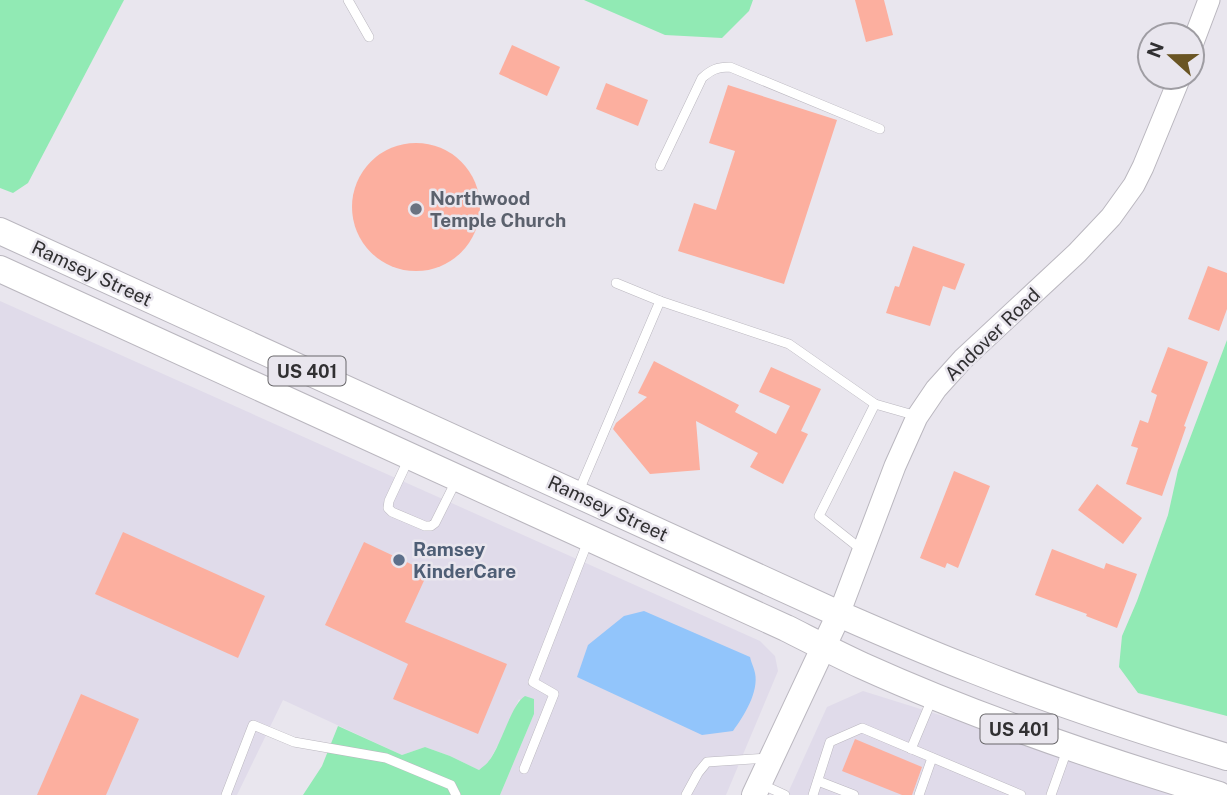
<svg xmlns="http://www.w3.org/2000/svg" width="1227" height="795" viewBox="0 0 1227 795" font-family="'Public Sans',sans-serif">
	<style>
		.built { fill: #e0dbea }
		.green { fill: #91eab4 }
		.water { fill: #92c5fb }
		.building { fill: #fcaf9f }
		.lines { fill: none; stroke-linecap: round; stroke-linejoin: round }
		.service-casing { stroke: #bab7bf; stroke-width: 10 }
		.tertiary-casing { stroke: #bab7bf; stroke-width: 23 }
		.secondary-casing { stroke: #bab7bf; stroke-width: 26 }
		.primary-casing { stroke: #bab7bf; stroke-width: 28 }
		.service { stroke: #fff; stroke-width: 9 }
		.tertiary { stroke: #fff; stroke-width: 21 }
		.secondary { stroke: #fff; stroke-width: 24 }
		.primary { stroke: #fff; stroke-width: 26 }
		.worship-dot { fill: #6b7280; stroke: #e9e6ee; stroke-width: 2.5 }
		.service-dot { fill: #5c6f8a; stroke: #e9e6ee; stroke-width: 2.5 }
		.labels { text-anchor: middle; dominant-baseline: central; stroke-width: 5; stroke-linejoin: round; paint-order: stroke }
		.shield { fill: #e9e6ee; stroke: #68676a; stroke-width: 2 }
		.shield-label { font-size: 18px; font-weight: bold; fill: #313032 }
		.worship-label { font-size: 19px; font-weight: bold; fill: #5b616d; stroke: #e9e6ee; text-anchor: start }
		.street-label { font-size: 19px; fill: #313032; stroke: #e9e6ee }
		.service-label { font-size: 19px; font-weight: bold; fill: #4e5e75; stroke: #e9e6ee; text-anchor: start }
	</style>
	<rect width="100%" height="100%" fill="#e9e6ee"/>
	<!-- built -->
	<g class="built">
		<polygon points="0,301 760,641 775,656 778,671 726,795 500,795 534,714 519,699 505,732 488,763 479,770 450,756 425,747 402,755 283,700 237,795 0,795"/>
		<polygon points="863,691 1196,795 787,795 827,707"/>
	</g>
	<!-- green -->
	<g class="green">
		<polygon points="0,0 124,0 28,183 13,193 0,188"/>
		<polygon points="584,0 753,0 749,11 722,38 665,35"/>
		<polygon points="1227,340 1227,716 1138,693 1119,667 1122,636 1137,601 1168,515 1178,470"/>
		<path d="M525,696L534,699V714L500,795H303L322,766L338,726L402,755L425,747L450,756L479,770C480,769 488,763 488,762C501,747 511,704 525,696Z"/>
	</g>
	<!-- water -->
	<path class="water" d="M644,611L750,657C751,662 754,668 755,673C759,692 744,716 733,731L702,735L577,677L588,645L624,616Z"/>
	<!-- building -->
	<g class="building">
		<polygon points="855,0 884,0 893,35 866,42"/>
		<polygon points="512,45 560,67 547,96 499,74"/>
		<polygon points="606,83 648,100 638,126 596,109"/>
		<polygon points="728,85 837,120 784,284 678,251 694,203 716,210 735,151 709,143"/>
		<circle cx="416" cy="207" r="64"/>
		<polygon points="913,246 965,264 955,290 943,286 930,326 886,313 895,286 899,287"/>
		<polygon points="1208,266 1227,273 1227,309 1219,331 1188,319"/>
		<polygon points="1168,347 1208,362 1184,426 1186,427 1162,496 1126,484 1138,448 1131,446 1140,420 1148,423 1157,395 1151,392"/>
		<polygon points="654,361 739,405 735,412 776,434 790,406 759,392 771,367 821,389 801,431 808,434 783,484 750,467 758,453 696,421 700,470 650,474 613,429 616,423 647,397 638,393"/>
		<polygon points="954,471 990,486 958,568 947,563 945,568 920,558"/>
		<polygon points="1097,484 1142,518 1123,544 1078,510"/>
		<polygon points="123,532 265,596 238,658 95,594"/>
		<polygon points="364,542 428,572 405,622 507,664 478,734 393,699 408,664 325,625"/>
		<polygon points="1052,549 1104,569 1106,563 1137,574 1117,628 1086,616 1087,614 1035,595"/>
		<polygon points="81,694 139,719 106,795 37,795"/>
		<polygon points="855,739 922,767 912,795 902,795 842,771"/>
	</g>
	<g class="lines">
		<defs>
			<g id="service">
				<polyline points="348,0 369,37"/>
				<path d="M660,166L702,78C711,70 717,67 730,67L880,129"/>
				<polyline points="616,283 660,301"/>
				<polyline points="409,458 389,501 388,508 392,512 425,526 431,526 435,523 456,481"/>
				<polyline points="578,493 660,301 789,344 875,404 917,416"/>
				<polyline points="862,550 819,516 875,404"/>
				<polyline points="911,749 932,699"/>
				<polyline points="524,769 554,694 533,682 588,541"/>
				<polyline points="818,781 854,795"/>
				<polyline points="761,784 785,795"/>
				<polyline points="226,795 253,725 294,742 386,758 451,785 456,795"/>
				<polyline points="686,795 698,773 707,762 767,758"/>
				<polyline points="813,795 830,742 862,728 1021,795"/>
				<polyline points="919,795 932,758"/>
				<polyline points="1051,795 1067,750"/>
			</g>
			<g id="tertiary">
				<polyline points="1192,45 1209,0"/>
				<polyline points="839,614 895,466 917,417 936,389 963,359 1077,253 1111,217 1134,185 1143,167 1180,77"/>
			</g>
			<polyline id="secondary" points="754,795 839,614"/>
			<g id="primary">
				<path d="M0,231L839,614C883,633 928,653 973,670C1056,703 1141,731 1227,757"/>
				<path d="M0,269L786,628C812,641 837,654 863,666C978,718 1099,759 1219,795"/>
			</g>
		</defs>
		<!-- service casing -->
		<use href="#service" class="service-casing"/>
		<!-- tertiary casing -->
		<use href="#tertiary" class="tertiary-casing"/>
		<!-- secondary casing -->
		<use href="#secondary" class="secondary-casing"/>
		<!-- primary casing -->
		<use href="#primary" class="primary-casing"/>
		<!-- service -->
		<use href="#service" class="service"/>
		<!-- tertiary -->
		<use href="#tertiary" class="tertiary"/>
		<!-- secondary -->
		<use href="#secondary" class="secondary"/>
		<!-- primary -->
		<use href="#primary" class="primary"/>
	</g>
	<!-- markers -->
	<circle class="worship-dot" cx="416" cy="209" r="7"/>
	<circle class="service-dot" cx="399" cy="560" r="7"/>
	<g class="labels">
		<!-- shield labels -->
		<g class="shield">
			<rect x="268.5" y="356.5" width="77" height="29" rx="5"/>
			<rect x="980.5" y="714.5" width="77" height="29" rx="5"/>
		</g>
		<g class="shield-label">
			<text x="307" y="371">US 401</text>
			<text x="1019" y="729">US 401</text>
		</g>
		<!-- worship labels -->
		<g class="worship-label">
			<text x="430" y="198">Northwood<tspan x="430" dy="22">Temple Church</tspan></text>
		</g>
		<!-- street labels -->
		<g class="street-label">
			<text transform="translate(92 273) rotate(25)">Ramsey Street</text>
			<text transform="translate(992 334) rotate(-44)">Andover Road</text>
			<text transform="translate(608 508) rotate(25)">Ramsey Street</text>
		</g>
		<!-- service labels -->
		<g class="service-label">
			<text x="413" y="549">Ramsey<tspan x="413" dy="22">KinderCare</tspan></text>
		</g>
	</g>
	<!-- north arrow -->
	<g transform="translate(1171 56) rotate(291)"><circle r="33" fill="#e9e6ee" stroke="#9f9da3" stroke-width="2"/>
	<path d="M0-5L12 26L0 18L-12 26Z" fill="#6a5524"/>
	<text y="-10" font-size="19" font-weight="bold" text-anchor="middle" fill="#313032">N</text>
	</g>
</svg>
